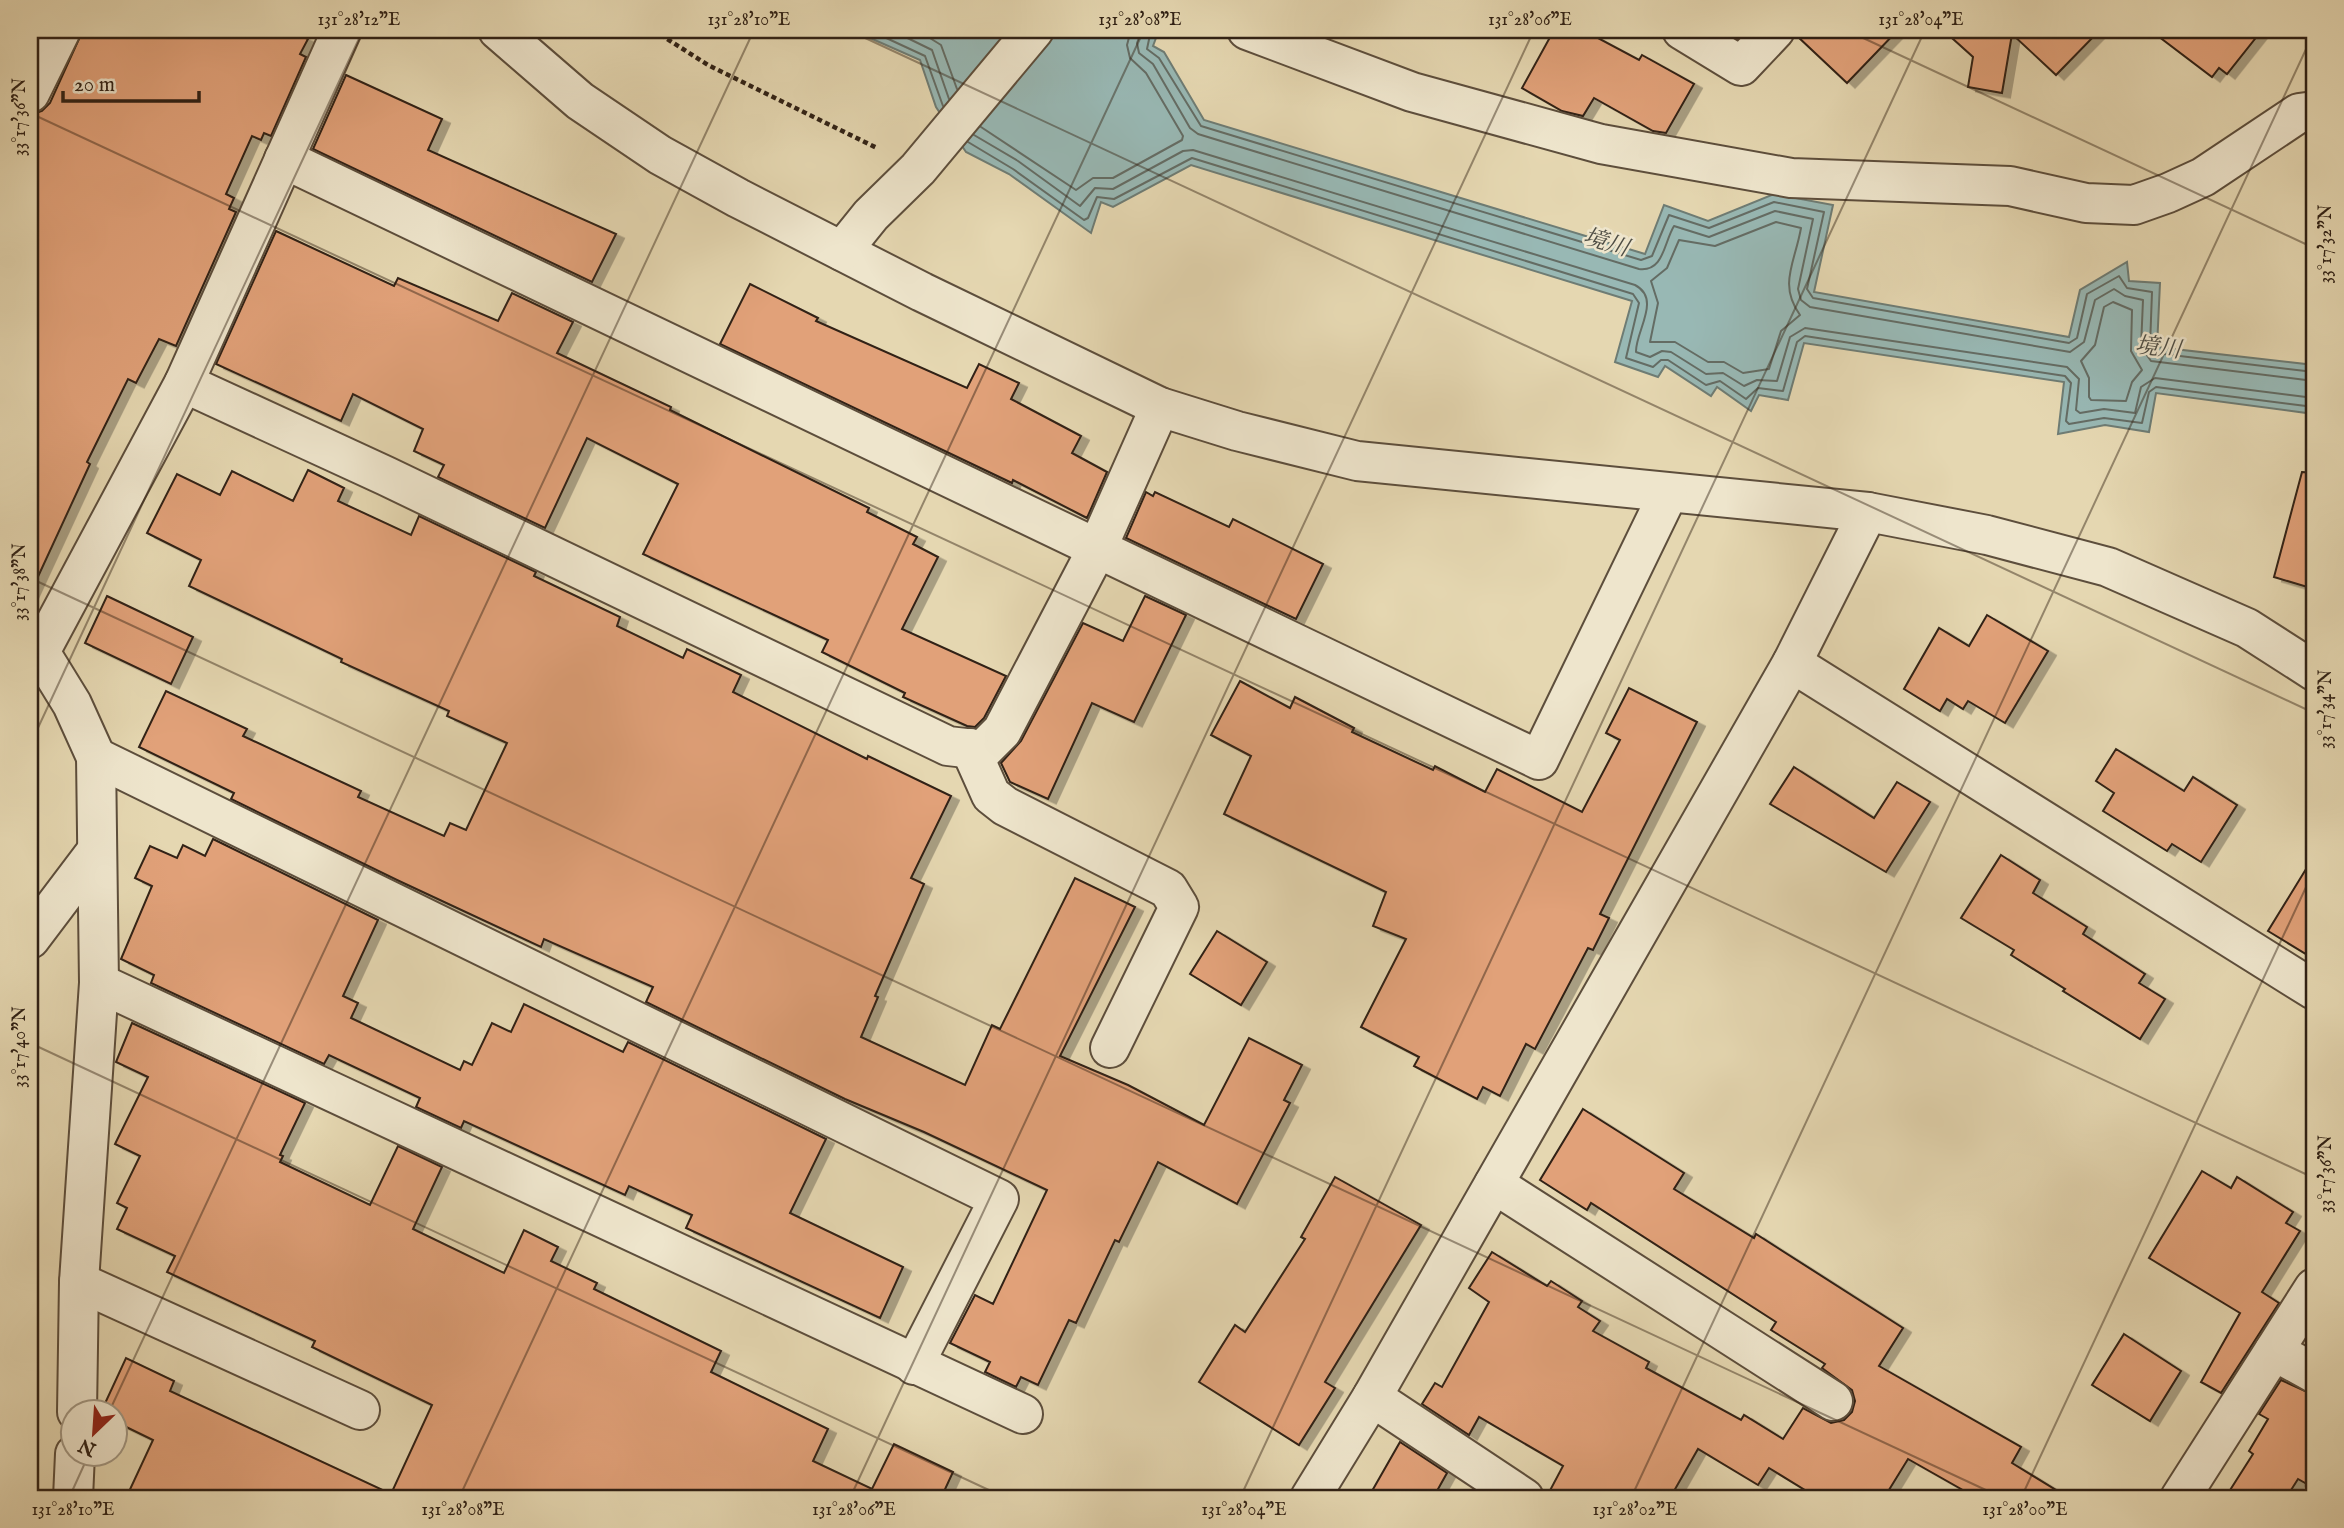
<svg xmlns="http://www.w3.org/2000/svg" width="2344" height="1528" viewBox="0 0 2344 1528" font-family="'IM FELL English','Noto Serif JP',serif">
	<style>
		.water { fill: #98b8b4; stroke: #6e7c74; stroke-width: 2 }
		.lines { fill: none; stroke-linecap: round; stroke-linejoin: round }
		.shore { stroke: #646c64; stroke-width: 2 }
		.building { fill: #e1a179; stroke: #302115; stroke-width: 2; filter: url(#shadow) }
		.minor-casing { stroke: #5d4e3c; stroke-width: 42 }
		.path { stroke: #302115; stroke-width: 4.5; stroke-dasharray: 5 3.5; stroke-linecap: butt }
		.minor { stroke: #eee5cc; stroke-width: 38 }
		.ticks { fill: none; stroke: #302115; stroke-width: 2; stroke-opacity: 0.45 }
		.labels { text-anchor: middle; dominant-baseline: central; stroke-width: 5; stroke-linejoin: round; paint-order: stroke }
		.water-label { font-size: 23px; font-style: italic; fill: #4f4e45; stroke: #eee5cc }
		.neatline { fill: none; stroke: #302115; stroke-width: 2.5 }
		.ticks-label { font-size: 18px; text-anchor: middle; fill: #302115 }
	</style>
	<defs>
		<filter id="shadow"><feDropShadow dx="8" dy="4.5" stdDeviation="0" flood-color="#0004"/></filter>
	</defs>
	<rect width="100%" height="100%" fill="#e5d7b1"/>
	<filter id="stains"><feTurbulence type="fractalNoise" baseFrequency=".00286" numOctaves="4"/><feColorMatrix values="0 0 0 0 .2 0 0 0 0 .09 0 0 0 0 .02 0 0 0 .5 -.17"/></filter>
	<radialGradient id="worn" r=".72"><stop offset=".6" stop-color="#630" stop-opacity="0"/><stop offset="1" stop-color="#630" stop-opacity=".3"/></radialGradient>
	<!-- water -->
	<polygon class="water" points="852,30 1159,30 1153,46 1164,52 1204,120 1645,254 1664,205 1708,221 1774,194 1833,205 1814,292 2069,337 2080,290 2127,262 2129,281 2160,283 2157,347 2314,365 2314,414 2156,393 2149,432 2105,425 2058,434 2064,382 1804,343 1788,400 1759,395 1751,411 1717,387 1711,396 1665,366 1658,377 1615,362 1632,301 1191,165 1113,207 1101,202 1091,233 1009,174 966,152 936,107 920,60"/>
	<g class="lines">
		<!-- shore -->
		<g class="shore">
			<polyline points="869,30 925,56 943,106"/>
			<polyline points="891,30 932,50 949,99"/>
			<polyline points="917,30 941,45 957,89"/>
			<path d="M1142,30L1137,43L1139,53L1153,64L1190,128L1198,134L1639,269C1664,272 1664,242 1674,226L1709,237L1775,211L1813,219L1798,289L1801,300L1810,307L2070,352L2084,342L2095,300L2114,289L2125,296L2143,300L2141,347L2151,361L2314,381"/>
			<polyline points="1151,30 1147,49 1159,58 1201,126 1641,260 1652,256 1669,215 1709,228 1774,202 1824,212 1807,289 1813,298 2069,343 2077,338 2087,294 2119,276 2127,288 2152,292 2150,346 2155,353 2314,372"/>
			<polyline points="981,127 1076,190 1093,178 1113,178 1182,140 1183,136 1146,73 1130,58 1127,45 1131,30"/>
			<path d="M974,135L1018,161L1080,206L1095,188L1113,189L1183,151L1193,150L1635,285C1662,299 1635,332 1636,352L1650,357L1662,351L1671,352L1706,374L1723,373L1744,386L1757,380L1777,381L1790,337L1805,328L2067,367L2079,379L2076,410L2080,413L2104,409L2135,413L2141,387L2155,378L2314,398"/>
			<polyline points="968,142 1013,169 1084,220 1088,218 1097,197 1114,199 1192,158 1633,294 1639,303 1626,358 1653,367 1661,360 1668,360 1706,385 1720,381 1746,399 1758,388 1783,391 1797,342 1805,336 2065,376 2071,383 2066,421 2069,424 2104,418 2142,423 2149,392 2156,387 2314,407"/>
			<path d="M1776,222L1801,228C1795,263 1778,284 1800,315L1781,331L1769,369L1743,373L1724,362H1708L1675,342H1650L1658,303L1651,281L1667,268L1679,240L1715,246Z"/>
			<polygon points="2113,302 2132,310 2131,351 2142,370 2132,382 2126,401 2091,400 2089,397 2089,378 2081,361 2095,345 2104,307"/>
		</g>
	</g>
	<!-- building -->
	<g class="building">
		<polygon points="83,30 288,30 308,39 300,54 306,57 271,136 264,133 261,140 252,136 226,194 234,198 229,209 236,212 176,346 159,339 136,383 128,379 87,462 90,464 30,594 30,115 42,111 50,103"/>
		<polygon points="1554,30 1583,30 1639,60 1642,55 1694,84 1666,133 1653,131 1594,98 1583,116 1562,111 1522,88"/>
		<polygon points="1796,30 1898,30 1847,83 1796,35"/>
		<polygon points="1943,30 2100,30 2056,75 2012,34 2002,93 1968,87 1973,57"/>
		<polygon points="2150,30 2262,30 2227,74 2219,68 2212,77"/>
		<polygon points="346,75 442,119 428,150 616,234 592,282 313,149"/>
		<polygon points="276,231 394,286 398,278 498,321 512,293 573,322 557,353 671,407 670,410 869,508 867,512 917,537 913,544 938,557 902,629 1006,676 984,718 975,727 967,726 903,697 905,693 822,652 828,640 643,554 678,484 587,438 545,528 438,477 444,465 414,451 423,429 353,394 341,421 216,364"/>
		<polygon points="750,284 818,318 816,321 967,388 979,364 1019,383 1011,399 1081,436 1072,453 1107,472 1087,518 1013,480 1012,483 720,344"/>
		<polygon points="308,470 344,488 338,501 411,535 419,516 536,572 534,576 620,617 617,626 683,658 687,649 741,675 733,692 867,759 868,756 951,796 911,878 924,884 875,996 878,997 861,1037 965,1085 992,1025 1000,1029 1075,878 1135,907 1060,1056 1128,1085 1204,1125 1249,1038 1302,1065 1284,1100 1290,1103 1237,1204 1158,1162 1119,1242 1115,1240 1076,1323 1069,1320 1038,1385 1021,1377 1016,1387 985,1372 990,1362 950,1343 975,1295 993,1304 1047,1190 924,1132 845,1099 646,1002 653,987 544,939 541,947 397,880 231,799 234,793 139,747 166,691 247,729 243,736 361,791 358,797 444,836 450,823 466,830 507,743 447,716 449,711 341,662 342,659 189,586 201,560 147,533 177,474 220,495 232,471 293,501"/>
		<polygon points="2302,472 2314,473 2314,589 2274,577"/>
		<polygon points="1146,492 1153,496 1155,492 1229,527 1233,519 1323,564 1296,619 1126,538"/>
		<polygon points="107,596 193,637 171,684 85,643"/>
		<polygon points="1145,596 1186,615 1134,722 1092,703 1048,799 1010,782 1001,763 1021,741 1083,623 1123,641"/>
		<polygon points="1987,615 2048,651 2005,723 1968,701 1963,709 1947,699 1940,711 1904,689 1939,628 1969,646"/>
		<polygon points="1240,681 1290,708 1295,697 1354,728 1352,732 1433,770 1435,766 1485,792 1497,769 1582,812 1620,740 1606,733 1629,688 1697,722 1600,914 1609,918 1593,950 1588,948 1535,1049 1526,1044 1500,1096 1483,1087 1477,1099 1414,1066 1419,1057 1361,1027 1406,939 1373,926 1386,892 1224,814 1251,756 1211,735"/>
		<polygon points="2116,749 2184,791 2193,777 2237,805 2201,862 2172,844 2167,851 2103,811 2114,793 2096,781"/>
		<polygon points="1794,767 1874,818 1897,782 1930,802 1886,872 1770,804"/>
		<polygon points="213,839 378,920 343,996 358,1003 351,1018 460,1070 464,1061 472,1065 492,1023 511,1032 524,1004 623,1052 628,1042 826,1139 790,1213 903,1267 880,1318 686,1228 692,1215 629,1186 625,1195 464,1121 461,1128 416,1107 420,1098 329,1055 324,1064 151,983 154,975 121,959 152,886 135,878 150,846 177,858 183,845 205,856"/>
		<polygon points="2001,855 2040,880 2033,893 2087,927 2083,934 2145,974 2139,983 2165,999 2140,1039 2063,991 2065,989 2011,955 2014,950 1961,918"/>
		<polygon points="2314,856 2314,959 2268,931"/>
		<polygon points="1217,931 1267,962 1241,1005 1190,974"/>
		<polygon points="132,1023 305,1103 280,1155 283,1156 280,1162 370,1205 398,1146 442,1167 413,1229 504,1273 524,1230 558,1247 551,1261 597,1283 594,1289 721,1351 711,1372 828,1429 813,1461 872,1489 894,1444 953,1472 941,1498 126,1498 153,1440 116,1422 116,1412 101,1412 126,1358 174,1381 170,1391 391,1494 432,1405 312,1347 315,1341 167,1272 175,1256 117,1229 127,1208 117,1203 140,1156 115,1144 148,1077 116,1062"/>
		<polygon points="1583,1109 1684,1173 1674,1189 1754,1238 1756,1234 1903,1328 1879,1366 2021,1447 2012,1463 2069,1498 1977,1498 1908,1459 1884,1498 1818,1498 1769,1468 1758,1485 1698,1449 1670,1498 1546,1498 1563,1466 1479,1417 1469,1435 1422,1404 1435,1383 1442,1387 1489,1302 1469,1288 1492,1252 1547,1286 1551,1281 1582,1301 1578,1307 1600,1321 1593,1331 1649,1362 1646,1368 1741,1420 1744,1415 1783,1439 1803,1408 1831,1423 1844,1420 1852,1412 1855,1401 1852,1390 1822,1368 1825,1364 1771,1330 1776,1322 1591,1203 1587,1210 1540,1180"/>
		<polygon points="2202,1171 2231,1188 2237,1177 2293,1212 2286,1223 2300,1231 2262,1292 2279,1303 2221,1393 2201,1382 2240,1313 2149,1258"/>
		<polygon points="1335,1177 1421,1225 1325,1382 1335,1388 1299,1445 1199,1382 1235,1325 1245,1332 1305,1239 1301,1237"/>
		<polygon points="2124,1334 2181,1371 2150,1421 2092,1385"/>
		<polygon points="2281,1380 2314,1395 2314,1488 2298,1479 2286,1498 2225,1498 2253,1454 2249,1451 2268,1419 2259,1414"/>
		<polygon points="1400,1442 1447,1473 1433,1498 1368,1498"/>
	</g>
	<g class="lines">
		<defs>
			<g id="minor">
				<polyline points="498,30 580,101 660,155 738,198 922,292 1160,407 1237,431 1357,461 1868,512 1987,535 2108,567 2247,628 2314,671"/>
				<polyline points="1247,30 1412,92 1601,144 1791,178 2010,186 2086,203 2134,205 2168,193 2203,177 2299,113 2314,111"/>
				<polyline points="1682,30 1741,66 1775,30"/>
				<polyline points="30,93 61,30"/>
				<polyline points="284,159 1539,760 1668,494"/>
				<polyline points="842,251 871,215 918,169 1034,30"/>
				<polyline points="184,383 386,476 948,746 983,750 1002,731 1096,551 1160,407"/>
				<polyline points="30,648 40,652 72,704 96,757 99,983 79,1282 77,1412"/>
				<polyline points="40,652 184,383 342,30"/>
				<polyline points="1792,663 2314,990"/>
				<polyline points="970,748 991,795 1005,806 1168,889 1179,907 1110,1048"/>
				<polyline points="96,757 999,1199 914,1365"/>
				<polyline points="30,939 95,853"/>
				<polyline points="99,983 1023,1414"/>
				<polyline points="1494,1184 1833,1401"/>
				<polyline points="79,1282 360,1410"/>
				<polyline points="2274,1351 2314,1373"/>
				<polyline points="1372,1397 1524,1498"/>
				<polyline points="73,1498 75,1454"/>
				<polyline points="1310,1498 1372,1397 1792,663 1868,512"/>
				<polyline points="2180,1498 2314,1288"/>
			</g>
		</defs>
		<!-- minor casing -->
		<use href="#minor" class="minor-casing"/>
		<!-- path -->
		<polyline class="path" points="653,30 708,65 877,148"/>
		<!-- minor -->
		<use href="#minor" class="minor"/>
	</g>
	<!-- ticks -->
	<path class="ticks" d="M848,30L2314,713M1846,30L2314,248M30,113L2314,1178M30,578L2003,1498M30,745L363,30M30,1043L1006,1498M109,1412L754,30M69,1498L89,1454M459,1498L1144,30M850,1498L1534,30M1240,1498L1925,30M1631,1498L2314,32M2021,1498L2314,870"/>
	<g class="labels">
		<!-- water labels -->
		<g class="water-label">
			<text transform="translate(1606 243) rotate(17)">境川</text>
			<text transform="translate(2158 348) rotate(7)">境川</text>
		</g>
	</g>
	<!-- margin -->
	<rect width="2344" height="1528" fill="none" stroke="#e5d7b1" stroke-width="77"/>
	<!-- north arrow -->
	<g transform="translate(94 1433) rotate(205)"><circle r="33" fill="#eee5cc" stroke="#a29783" stroke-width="2"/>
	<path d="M0-5L12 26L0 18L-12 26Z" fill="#8f2418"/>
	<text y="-10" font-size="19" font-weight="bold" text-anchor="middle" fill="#302115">N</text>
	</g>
	<!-- scale -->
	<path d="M63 91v10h136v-10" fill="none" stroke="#302115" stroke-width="3.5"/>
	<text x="74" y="91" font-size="21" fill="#302115" stroke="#eee5cc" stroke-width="5" paint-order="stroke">20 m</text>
	<rect x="38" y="38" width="2268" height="1452" class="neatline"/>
	<g class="ticks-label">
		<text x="359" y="25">131°28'12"E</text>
		<text x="749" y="25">131°28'10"E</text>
		<text x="1140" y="25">131°28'08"E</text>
		<text x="1530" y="25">131°28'06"E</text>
		<text x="1921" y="25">131°28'04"E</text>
		<text transform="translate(19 117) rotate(-90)" y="6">33°17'36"N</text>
		<text transform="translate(2325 244) rotate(-90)" y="6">33°17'32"N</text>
		<text transform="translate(19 582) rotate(-90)" y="6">33°17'38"N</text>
		<text transform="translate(2325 709) rotate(-90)" y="6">33°17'34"N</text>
		<text transform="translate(19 1047) rotate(-90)" y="6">33°17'40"N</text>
		<text transform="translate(2325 1174) rotate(-90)" y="6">33°17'36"N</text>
		<text x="73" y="1515">131°28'10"E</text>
		<text x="463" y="1515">131°28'08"E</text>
		<text x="854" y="1515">131°28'06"E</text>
		<text x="1244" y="1515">131°28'04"E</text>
		<text x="1635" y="1515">131°28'02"E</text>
		<text x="2025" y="1515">131°28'00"E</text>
	</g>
	<rect width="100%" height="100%" filter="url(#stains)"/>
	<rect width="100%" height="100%" fill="url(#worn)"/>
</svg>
